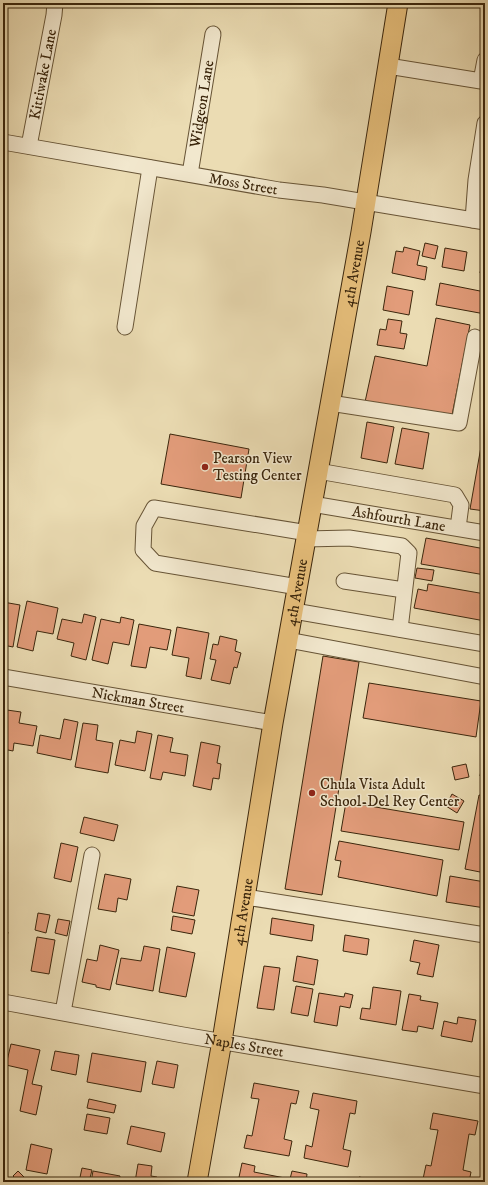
<svg xmlns="http://www.w3.org/2000/svg" width="488" height="1185" viewBox="0 0 488 1185" font-family="'IM FELL DW Pica',serif">
	<style>
		.building { fill: #e29c7a; stroke: #3b260c }
		.lines { fill: none; stroke-linecap: round; stroke-linejoin: round }
		.minor-casing { stroke: #675436; stroke-width: 17 }
		.major-casing { stroke: #3b260c; stroke-width: 21 }
		.minor { stroke: #f2e8ce; stroke-width: 15 }
		.major { stroke: #e6be7a; stroke-width: 19 }
		.poi-dot { fill: #8f2418; stroke: #f2e8ce; stroke-width: 1.5 }
		.labels { text-anchor: middle; dominant-baseline: central; stroke-width: 3; stroke-linejoin: round; paint-order: stroke }
		.street-label { font-size: 15px; fill: #3b260c; stroke: #f2e8ce }
		.poi-label { font-size: 15px; fill: #3b260c; stroke: #f2e8ce; text-anchor: start }
	</style>
	<rect width="100%" height="100%" fill="#ebdcb3"/>
	<filter id="stains"><feTurbulence type="fractalNoise" baseFrequency=".005" numOctaves="4"/><feColorMatrix values="0 0 0 0 .2 0 0 0 0 .09 0 0 0 0 .02 0 0 0 .5 -.17"/></filter>
	<radialGradient id="worn" r=".72"><stop offset=".6" stop-color="#630" stop-opacity="0"/><stop offset="1" stop-color="#630" stop-opacity=".3"/></radialGradient>
	<!-- building -->
	<g class="building">
		<polygon points="425,243 438,246 435,259 422,256"/>
		<polygon points="404,247 420,251 417,265 427,267 425,280 392,273 396,251 403,252"/>
		<polygon points="445,248 467,252 464,271 442,267"/>
		<polygon points="484,254 485,254 485,274 480,273"/>
		<polygon points="440,283 485,292 485,314 436,305"/>
		<polygon points="387,286 413,291 409,315 383,310"/>
		<polygon points="436,318 470,325 451,420 365,402 375,356 427,366"/>
		<polygon points="388,319 402,321 400,333 407,334 404,349 377,345 380,329 386,330"/>
		<polygon points="367,422 394,427 387,463 361,458"/>
		<polygon points="402,428 429,433 423,469 395,464"/>
		<polygon points="170,434 249,449 241,498 161,484"/>
		<polygon points="482,441 485,442 485,511 470,509"/>
		<polygon points="426,538 485,549 485,575 421,564"/>
		<polygon points="417,568 434,570 432,581 415,578"/>
		<polygon points="428,584 485,594 485,621 414,608 418,589 427,591"/>
		<polygon points="27,601 58,608 53,634 37,631 33,651 17,647"/>
		<polygon points="3,602 20,605 13,647 3,645"/>
		<polygon points="84,614 96,617 86,660 71,656 74,643 57,639 62,619 82,623"/>
		<polygon points="121,617 134,620 129,645 113,642 108,664 92,660 101,619 120,623"/>
		<polygon points="139,624 171,630 167,650 150,647 146,668 131,666"/>
		<polygon points="177,627 209,633 201,679 186,676 189,658 172,655"/>
		<polygon points="220,636 237,640 235,651 241,653 237,668 234,667 230,684 211,680 216,660 210,659 213,644 218,645"/>
		<polygon points="323,656 359,662 322,895 285,889"/>
		<polygon points="369,683 481,701 476,737 363,718"/>
		<polygon points="7,710 21,712 19,723 37,726 33,746 14,743 13,751 3,749 3,730"/>
		<polygon points="64,719 78,722 71,760 37,753 40,735 60,739"/>
		<polygon points="83,723 98,725 96,740 113,743 108,773 75,767"/>
		<polygon points="137,731 152,734 145,771 115,765 120,740 135,743"/>
		<polygon points="158,735 173,738 170,752 188,755 185,776 163,772 161,780 150,778"/>
		<polygon points="201,742 220,746 217,763 221,764 219,779 213,778 211,790 193,786"/>
		<polygon points="485,748 485,777 480,776"/>
		<polygon points="466,764 469,777 455,780 452,767"/>
		<polygon points="452,794 464,801 457,813 446,806"/>
		<polygon points="479,795 485,796 485,873 465,869"/>
		<polygon points="346,802 464,822 459,850 341,831"/>
		<polygon points="84,817 118,825 114,841 80,833"/>
		<polygon points="339,841 443,860 437,896 338,877 341,861 335,860"/>
		<polygon points="61,843 78,847 71,882 54,878"/>
		<polygon points="105,874 131,879 127,900 118,898 116,912 98,909"/>
		<polygon points="450,876 485,882 485,908 446,902"/>
		<polygon points="177,886 199,890 194,916 172,912"/>
		<polygon points="38,913 50,915 46,933 35,930"/>
		<polygon points="173,916 195,920 192,934 171,930"/>
		<polygon points="272,918 314,925 312,941 270,934"/>
		<polygon points="58,919 70,921 67,936 55,933"/>
		<polygon points="3,931 8,932 3,959"/>
		<polygon points="345,935 369,939 367,955 343,951"/>
		<polygon points="37,937 55,940 49,974 31,971"/>
		<polygon points="414,940 439,945 433,977 417,974 420,963 410,961"/>
		<polygon points="100,945 119,950 110,990 96,987 96,985 82,982 87,959 97,961"/>
		<polygon points="144,946 160,949 153,991 116,984 121,958 141,961"/>
		<polygon points="167,947 195,953 186,997 159,992"/>
		<polygon points="297,956 318,960 314,985 293,981"/>
		<polygon points="264,966 280,968 274,1010 257,1008"/>
		<polygon points="296,986 313,989 308,1016 291,1013"/>
		<polygon points="373,987 401,991 396,1025 360,1019 362,1008 370,1009"/>
		<polygon points="319,993 344,997 345,993 353,995 350,1008 340,1006 337,1026 314,1022"/>
		<polygon points="485,993 485,1008 482,1008"/>
		<polygon points="409,994 421,996 420,1000 438,1003 433,1029 418,1026 417,1032 402,1030"/>
		<polygon points="458,1017 476,1020 472,1042 441,1036 444,1021 457,1024"/>
		<polygon points="11,1044 40,1050 32,1084 42,1086 36,1115 20,1111 28,1070 6,1065"/>
		<polygon points="55,1051 79,1055 76,1075 51,1070"/>
		<polygon points="92,1053 146,1062 141,1092 87,1082"/>
		<polygon points="157,1061 178,1065 174,1088 152,1084"/>
		<polygon points="254,1083 299,1091 296,1104 291,1103 284,1139 292,1141 289,1156 244,1148 247,1135 252,1136 259,1099 251,1098"/>
		<polygon points="313,1093 357,1101 355,1114 350,1113 343,1149 351,1151 348,1167 304,1158 306,1145 312,1147 319,1110 310,1108"/>
		<polygon points="89,1099 116,1105 114,1113 87,1108"/>
		<polygon points="433,1113 478,1121 475,1135 469,1134 463,1170 471,1172 469,1182 441,1182 423,1179 426,1165 431,1166 438,1130 430,1129"/>
		<polygon points="87,1114 110,1118 107,1134 84,1130"/>
		<polygon points="131,1126 165,1133 161,1152 127,1144"/>
		<polygon points="31,1144 52,1149 47,1174 26,1170"/>
		<polygon points="242,1163 255,1166 254,1172 290,1179 292,1171 307,1174 306,1182 238,1182"/>
		<polygon points="138,1164 152,1166 151,1176 157,1177 156,1182 135,1182"/>
		<polygon points="82,1168 92,1170 89,1182 79,1182"/>
		<polygon points="18,1171 29,1182 15,1182 17,1180 13,1176"/>
		<polygon points="93,1171 120,1176 119,1182 91,1182"/>
		<polygon points="359,1177 375,1180 375,1182 357,1182"/>
	</g>
	<g class="lines">
		<defs>
			<g id="minor">
				<polyline points="388,66 481,81 485,60"/>
				<path id="s1" d="M3,142L279,190L323,195L485,222"/>
				<path id="s2" d="M29,146L54,15L55,3"/>
				<path id="s3" d="M190,174L213,34"/>
				<polyline points="473,220 476,180 485,123"/>
				<polyline points="125,327 150,168"/>
				<polyline points="330,403 459,423 475,337"/>
				<polyline points="318,471 455,495 461,505 458,528"/>
				<path id="s4" d="M312,504L485,533"/>
				<polyline points="306,539 349,538 402,546 409,553 400,629"/>
				<polyline points="344,581 404,590"/>
				<polyline points="298,587 155,563 143,550 144,526 154,508 308,533"/>
				<polyline points="294,611 485,644"/>
				<polyline points="288,640 485,677"/>
				<path id="s5" d="M3,677L273,723"/>
				<polyline points="246,897 485,935"/>
				<path id="s6" d="M3,1002L183,1035L485,1086"/>
				<polyline points="63,1012 92,855"/>
			</g>
			<g id="major">
				<path id="s7" d="M197,1182L222,1041L273,723L361,232L398,3"/>
			</g>
		</defs>
		<!-- minor casing -->
		<use href="#minor" class="minor-casing"/>
		<!-- major casing -->
		<use href="#major" class="major-casing"/>
		<!-- minor -->
		<use href="#minor" class="minor"/>
		<!-- major -->
		<use href="#major" class="major"/>
	</g>
	<!-- markers -->
	<g class="poi-dot">
		<circle cx="205" cy="467" r="4"/>
		<circle cx="312" cy="793" r="4"/>
	</g>
	<g class="labels">
		<!-- street labels -->
		<g class="street-label">
			<text stroke="none"><textPath href="#s2" startOffset="73">Kittiwake Lane</textPath></text>
			<text stroke="none"><textPath href="#s3" startOffset="71">Widgeon Lane</textPath></text>
			<text stroke="none"><textPath href="#s1" startOffset="244">Moss Street</textPath></text>
			<text stroke="none"><textPath href="#s7" startOffset="922">4th Avenue</textPath></text>
			<text stroke="none"><textPath href="#s4" startOffset="88">Ashfourth Lane</textPath></text>
			<text stroke="none"><textPath href="#s7" startOffset="598">4th Avenue</textPath></text>
			<text stroke="none"><textPath href="#s5" startOffset="137">Nickman Street</textPath></text>
			<text stroke="none"><textPath href="#s7" startOffset="274">4th Avenue</textPath></text>
			<text stroke="none"><textPath href="#s6" startOffset="245">Naples Street</textPath></text>
		</g>
		<!-- poi labels -->
		<g class="poi-label">
			<text x="213" y="458">Pearson View<tspan x="213" dy="17">Testing Center</tspan></text>
			<text x="320" y="784">Chula Vista Adult<tspan x="320" dy="17">School-Del Rey Center</tspan></text>
		</g>
	</g>
	<!-- margin -->
	<rect width="488" height="1185" fill="none" stroke="#ebdcb3" stroke-width="16"/>
	<rect x="4" y="4" width="480" height="1177" fill="none" stroke="#3b260c" stroke-width="2"/>
	<rect x="8" y="8" width="472" height="1169" fill="none" stroke="#3b260c"/>
	<rect width="100%" height="100%" filter="url(#stains)"/>
	<rect width="100%" height="100%" fill="url(#worn)"/>
</svg>
